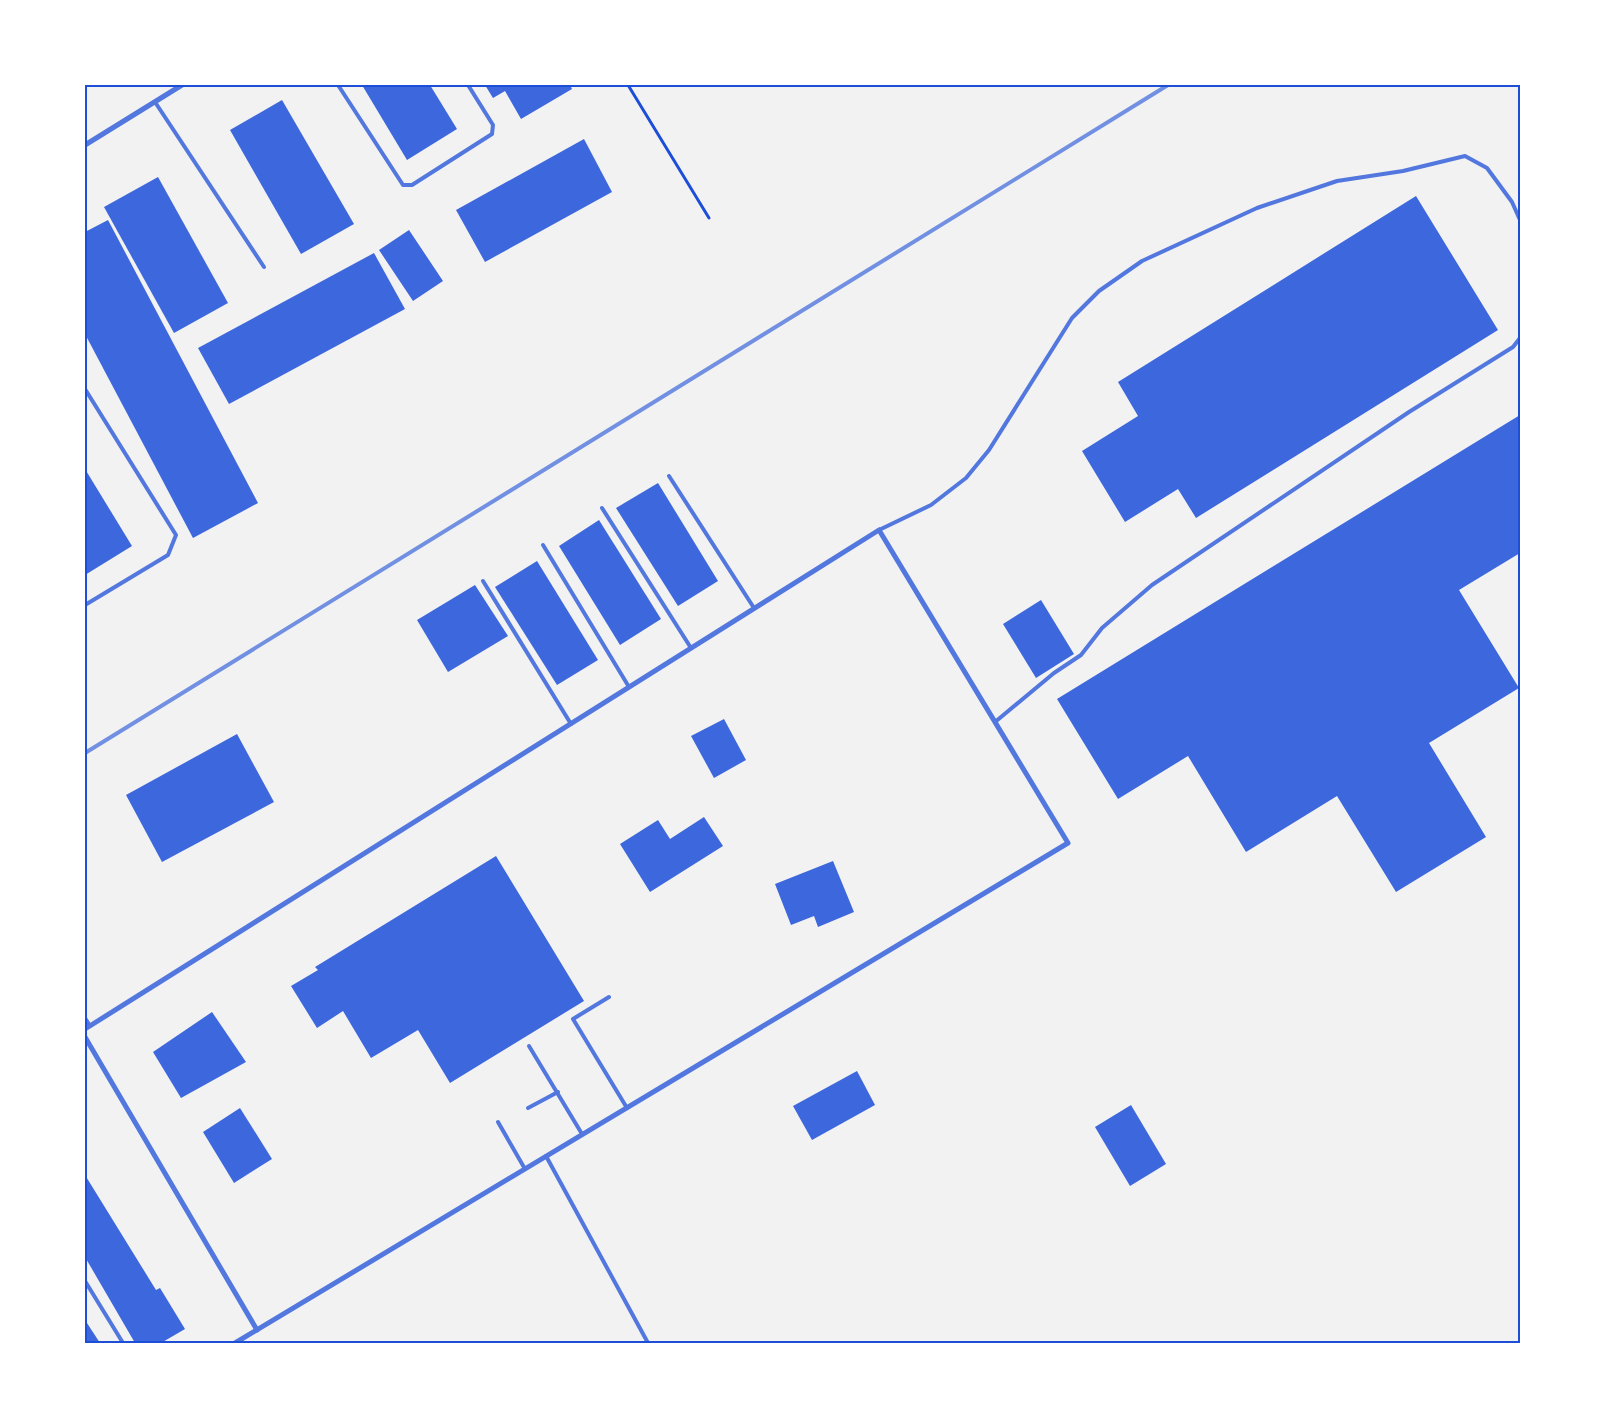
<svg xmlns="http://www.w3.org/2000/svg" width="1605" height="1428" viewBox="0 0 1605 1428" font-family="'Fira Sans',sans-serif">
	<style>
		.building { fill: #3d67dc }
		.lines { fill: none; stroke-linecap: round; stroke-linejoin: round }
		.path { stroke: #1d4ed8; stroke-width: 3 }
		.service { stroke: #5277de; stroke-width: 4 }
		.minor { stroke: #5277de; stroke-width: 5 }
		.rail { stroke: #7290e2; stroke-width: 4 }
		.neatline { fill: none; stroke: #1d4ed8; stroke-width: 2 }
	</style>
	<rect width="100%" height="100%" fill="#f2f2f2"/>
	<!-- building -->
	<g class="building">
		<polygon points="362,85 430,85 457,129 407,160"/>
		<polygon points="485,85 570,85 572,89 521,119 505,91 493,98"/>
		<polygon points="282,100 354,224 301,254 230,130"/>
		<polygon points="584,139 612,192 485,262 456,210"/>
		<polygon points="158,177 228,303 174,333 104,207"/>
		<polygon points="1416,196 1498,330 1196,518 1178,489 1125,522 1082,451 1138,416 1118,382"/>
		<polygon points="108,220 258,503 193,538 85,334 85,232"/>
		<polygon points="409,230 443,281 413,301 379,250"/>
		<polygon points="374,253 405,309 229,404 198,348"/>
		<polygon points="1520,415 1520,553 1459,590 1519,688 1429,743 1486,837 1396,892 1337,796 1246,852 1188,756 1118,799 1057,699"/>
		<polygon points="85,469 132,546 85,575"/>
		<polygon points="658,483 718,581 678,606 616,508"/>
		<polygon points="599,520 661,619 620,645 559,546"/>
		<polygon points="537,561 598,660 557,685 495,587"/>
		<polygon points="475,585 508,636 448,672 417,620"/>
		<polygon points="1041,600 1074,654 1036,678 1003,624"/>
		<polygon points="724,719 746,760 714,778 691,736"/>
		<polygon points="237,734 274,802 162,862 126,795"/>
		<polygon points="704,817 723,846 650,892 620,844 658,820 670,839"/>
		<polygon points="496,856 584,1001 450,1083 418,1030 371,1058 343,1011 317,1028 291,986 318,970 315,967"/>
		<polygon points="833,861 854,912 818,927 814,916 791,925 775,884"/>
		<polygon points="212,1012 246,1062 181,1098 153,1052"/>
		<polygon points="857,1071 875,1105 812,1140 793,1106"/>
		<polygon points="1131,1105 1166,1164 1130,1186 1095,1127"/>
		<polygon points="240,1108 272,1159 234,1183 203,1132"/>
		<polygon points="85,1175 156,1290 160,1288 185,1329 161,1343 135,1343 85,1257"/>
		<polygon points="85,1320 100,1343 85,1343"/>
	</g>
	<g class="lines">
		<!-- path -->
		<polyline class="path" points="628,85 709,218"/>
		<!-- service -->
		<g class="service">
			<polyline points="338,85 403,185 412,185 492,134 493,125 468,85"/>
			<polyline points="155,102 264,267"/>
			<polyline points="85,389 176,535 168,555 85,605"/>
			<polyline points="669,476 754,608"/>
			<polyline points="602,508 691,648"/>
			<polyline points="879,530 931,505 966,478 989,450 1072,318 1099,291 1142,261 1257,208 1337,181 1403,171 1465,156 1487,168 1512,202 1520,220"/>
			<polyline points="543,545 629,687"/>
			<polyline points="483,581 571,724"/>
			<polyline points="995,722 1054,673 1081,655 1102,628 1152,585 1409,412 1513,347 1520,338"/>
			<polyline points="609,997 573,1019 627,1108"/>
			<polyline points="85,1018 90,1026"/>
			<polyline points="529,1046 582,1134"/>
			<polyline points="528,1108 558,1092"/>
			<polyline points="498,1122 525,1169"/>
			<polyline points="546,1156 648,1343"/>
			<polyline points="85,1281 123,1343"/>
		</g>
		<!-- minor -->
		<g class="minor">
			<polyline points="85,145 182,85"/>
			<polyline points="85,1029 879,530 1068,843 235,1343"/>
			<polyline points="85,1037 257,1330"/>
		</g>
		<!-- rail -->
		<polyline class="rail" points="85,753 1168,85"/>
	</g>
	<!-- border -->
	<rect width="1605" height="1428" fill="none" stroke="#ffffff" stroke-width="172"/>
	<rect x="86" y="86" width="1433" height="1256" class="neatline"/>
</svg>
